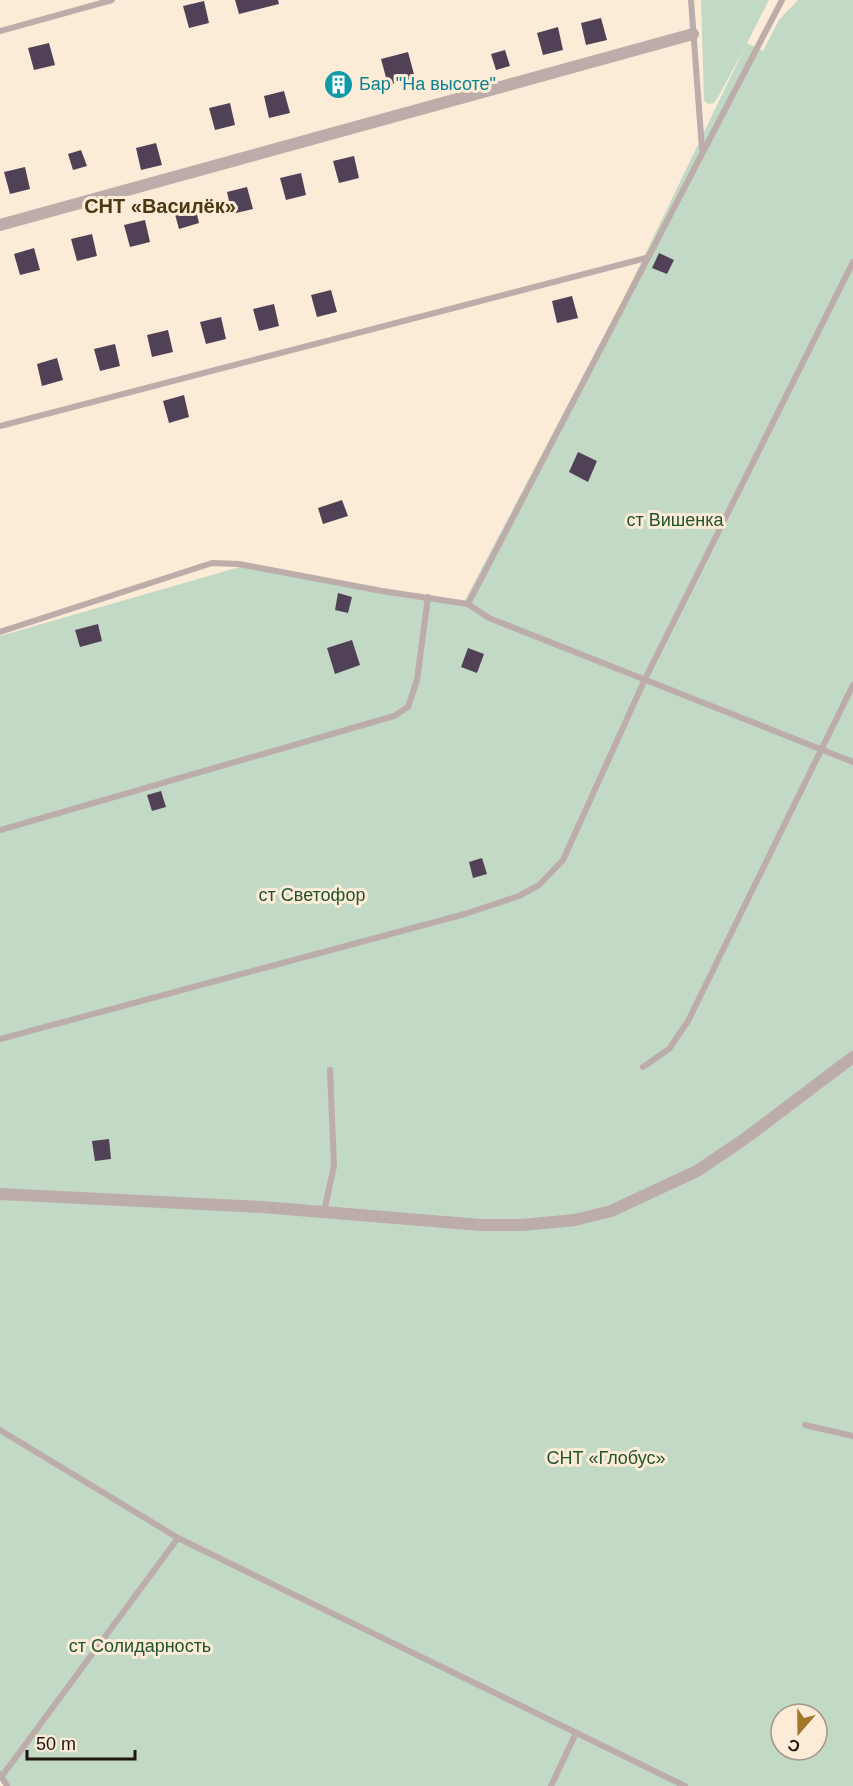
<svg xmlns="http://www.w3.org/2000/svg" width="853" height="1786" viewBox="0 0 853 1786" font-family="Helvetica,sans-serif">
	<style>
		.green { fill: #c2d9c5; fill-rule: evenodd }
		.building { fill: #514157 }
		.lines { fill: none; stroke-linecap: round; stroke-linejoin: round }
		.lane { stroke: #bcacaa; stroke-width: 6 }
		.street { stroke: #bcacaa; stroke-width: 12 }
		.labels { text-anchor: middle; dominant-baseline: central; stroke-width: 6; stroke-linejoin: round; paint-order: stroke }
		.culture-label { font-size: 18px; fill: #0d838f; stroke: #fcebd6; text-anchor: start }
		.park-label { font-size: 18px; fill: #1f552c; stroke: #fcebd6 }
		.neighbourhood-label { font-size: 20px; font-weight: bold; fill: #4e3713; stroke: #fcebd6 }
	</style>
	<rect width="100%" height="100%" fill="#fcebd6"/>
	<!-- green -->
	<path class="green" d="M701,0H769L747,43L763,51L779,20L798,0H853V1786H5L0,1777V636L243,566L463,604L626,294L745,47L718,97L714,103L708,104L704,100ZM781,1714H817V1750H781Z"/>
	<!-- building -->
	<g class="building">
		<polygon points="235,0 278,0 279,4 239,14"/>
		<polygon points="204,1 209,23 189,28 183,6"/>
		<polygon points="601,18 607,40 586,45 581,23"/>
		<polygon points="558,27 563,50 543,55 537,33"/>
		<polygon points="49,43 55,65 34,70 28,48"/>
		<polygon points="505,50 510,66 496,70 491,54"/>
		<polygon points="408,52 415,78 388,85 381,59"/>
		<polygon points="284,91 290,113 269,118 264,96"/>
		<polygon points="230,103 235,125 215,130 209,108"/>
		<polygon points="156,143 162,165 141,170 136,148"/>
		<polygon points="81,150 87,166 73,170 68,154"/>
		<polygon points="354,156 359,178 339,183 333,161"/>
		<polygon points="25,167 30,189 10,194 4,172"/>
		<polygon points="301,173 306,195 286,200 280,178"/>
		<polygon points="247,187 253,209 232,214 227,192"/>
		<polygon points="194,201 199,223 179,229 173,207"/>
		<polygon points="145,220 150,242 130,247 124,225"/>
		<polygon points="92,234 97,256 77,261 71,239"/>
		<polygon points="34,248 40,270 20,275 14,254"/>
		<polygon points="659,253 674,260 667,274 652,268"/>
		<polygon points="331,290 337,312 317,317 311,295"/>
		<polygon points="572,296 578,318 557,323 552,301"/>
		<polygon points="274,304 279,326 259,331 253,309"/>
		<polygon points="221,317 226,339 206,344 200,322"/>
		<polygon points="168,330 173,352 152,357 147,335"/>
		<polygon points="115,344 120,366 100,371 94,349"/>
		<polygon points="57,358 63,380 42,386 37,364"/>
		<polygon points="184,395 189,417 169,423 163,401"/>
		<polygon points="578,452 597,461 588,482 569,472"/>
		<polygon points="342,500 348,516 323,524 318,508"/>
		<polygon points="338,593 352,597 348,613 335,610"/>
		<polygon points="98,624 102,641 80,647 75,630"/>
		<polygon points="352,640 360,665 335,674 327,648"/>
		<polygon points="468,648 484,654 477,673 461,667"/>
		<polygon points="161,791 166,807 152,811 147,795"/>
		<polygon points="482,858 487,874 473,878 469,862"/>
		<polygon points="109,1139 111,1159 95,1161 92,1141"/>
	</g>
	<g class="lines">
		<!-- lane -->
		<g class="lane">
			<polyline points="691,0 702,149"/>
			<polyline points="0,31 112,0"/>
			<polyline points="0,426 646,258"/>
			<polyline points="468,604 782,0"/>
			<polyline points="0,632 212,563 239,564 382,591 468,604 489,618 853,762"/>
			<polyline points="0,830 394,716 408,707 417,680 428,597"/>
			<polyline points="0,1039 465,914 519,896 539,885 563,860 645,679 853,262"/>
			<polyline points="643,1067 669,1049 688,1021 853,685"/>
			<polyline points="324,1212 334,1166 330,1070"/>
			<polyline points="805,1425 853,1436"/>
			<polyline points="0,1430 178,1538 685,1786"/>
			<polyline points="0,1774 7,1786"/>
			<polyline points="2,1776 178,1538"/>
			<polyline points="551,1786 576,1733"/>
		</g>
		<!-- street -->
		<g class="street">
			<polyline points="0,225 693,34"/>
			<polyline points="0,1194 262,1207 481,1225 522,1225 575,1220 611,1211 697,1171 743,1140 853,1057"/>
		</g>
	</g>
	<!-- icons -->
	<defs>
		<symbol id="building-disc" viewBox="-11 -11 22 22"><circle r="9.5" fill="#0f9aa8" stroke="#fcebd6"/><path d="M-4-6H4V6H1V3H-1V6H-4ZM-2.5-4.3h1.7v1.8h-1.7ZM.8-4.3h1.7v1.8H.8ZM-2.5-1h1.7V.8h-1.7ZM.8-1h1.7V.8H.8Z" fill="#fff"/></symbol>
	</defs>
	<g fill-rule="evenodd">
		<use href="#building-disc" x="322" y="68" width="33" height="33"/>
	</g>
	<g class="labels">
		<!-- culture labels -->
		<g class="culture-label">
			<text x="359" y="84">Бар "На высоте"</text>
		</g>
		<!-- park labels -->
		<g class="park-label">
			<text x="675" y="520">ст Вишенка</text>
			<text x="312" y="895">ст Светофор</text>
			<text x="606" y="1458">СНТ «Глобус»</text>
			<text x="140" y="1646">ст Солидарность</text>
		</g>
		<!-- neighbourhood labels -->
		<g class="neighbourhood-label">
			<text x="160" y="206">СНТ «Василёк»</text>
		</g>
	</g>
	<!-- north arrow -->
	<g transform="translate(799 1732) rotate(200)"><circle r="28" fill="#fcebd6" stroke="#a39686" stroke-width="1.5"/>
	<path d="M0-4.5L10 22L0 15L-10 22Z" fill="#a47629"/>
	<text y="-9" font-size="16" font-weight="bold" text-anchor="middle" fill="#1e170e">С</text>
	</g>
	<!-- scale -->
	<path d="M27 1750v9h108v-9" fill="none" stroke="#1e170e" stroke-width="3"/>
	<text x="36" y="1750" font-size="18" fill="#1e170e" stroke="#fcebd6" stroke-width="4.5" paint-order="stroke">50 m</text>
</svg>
